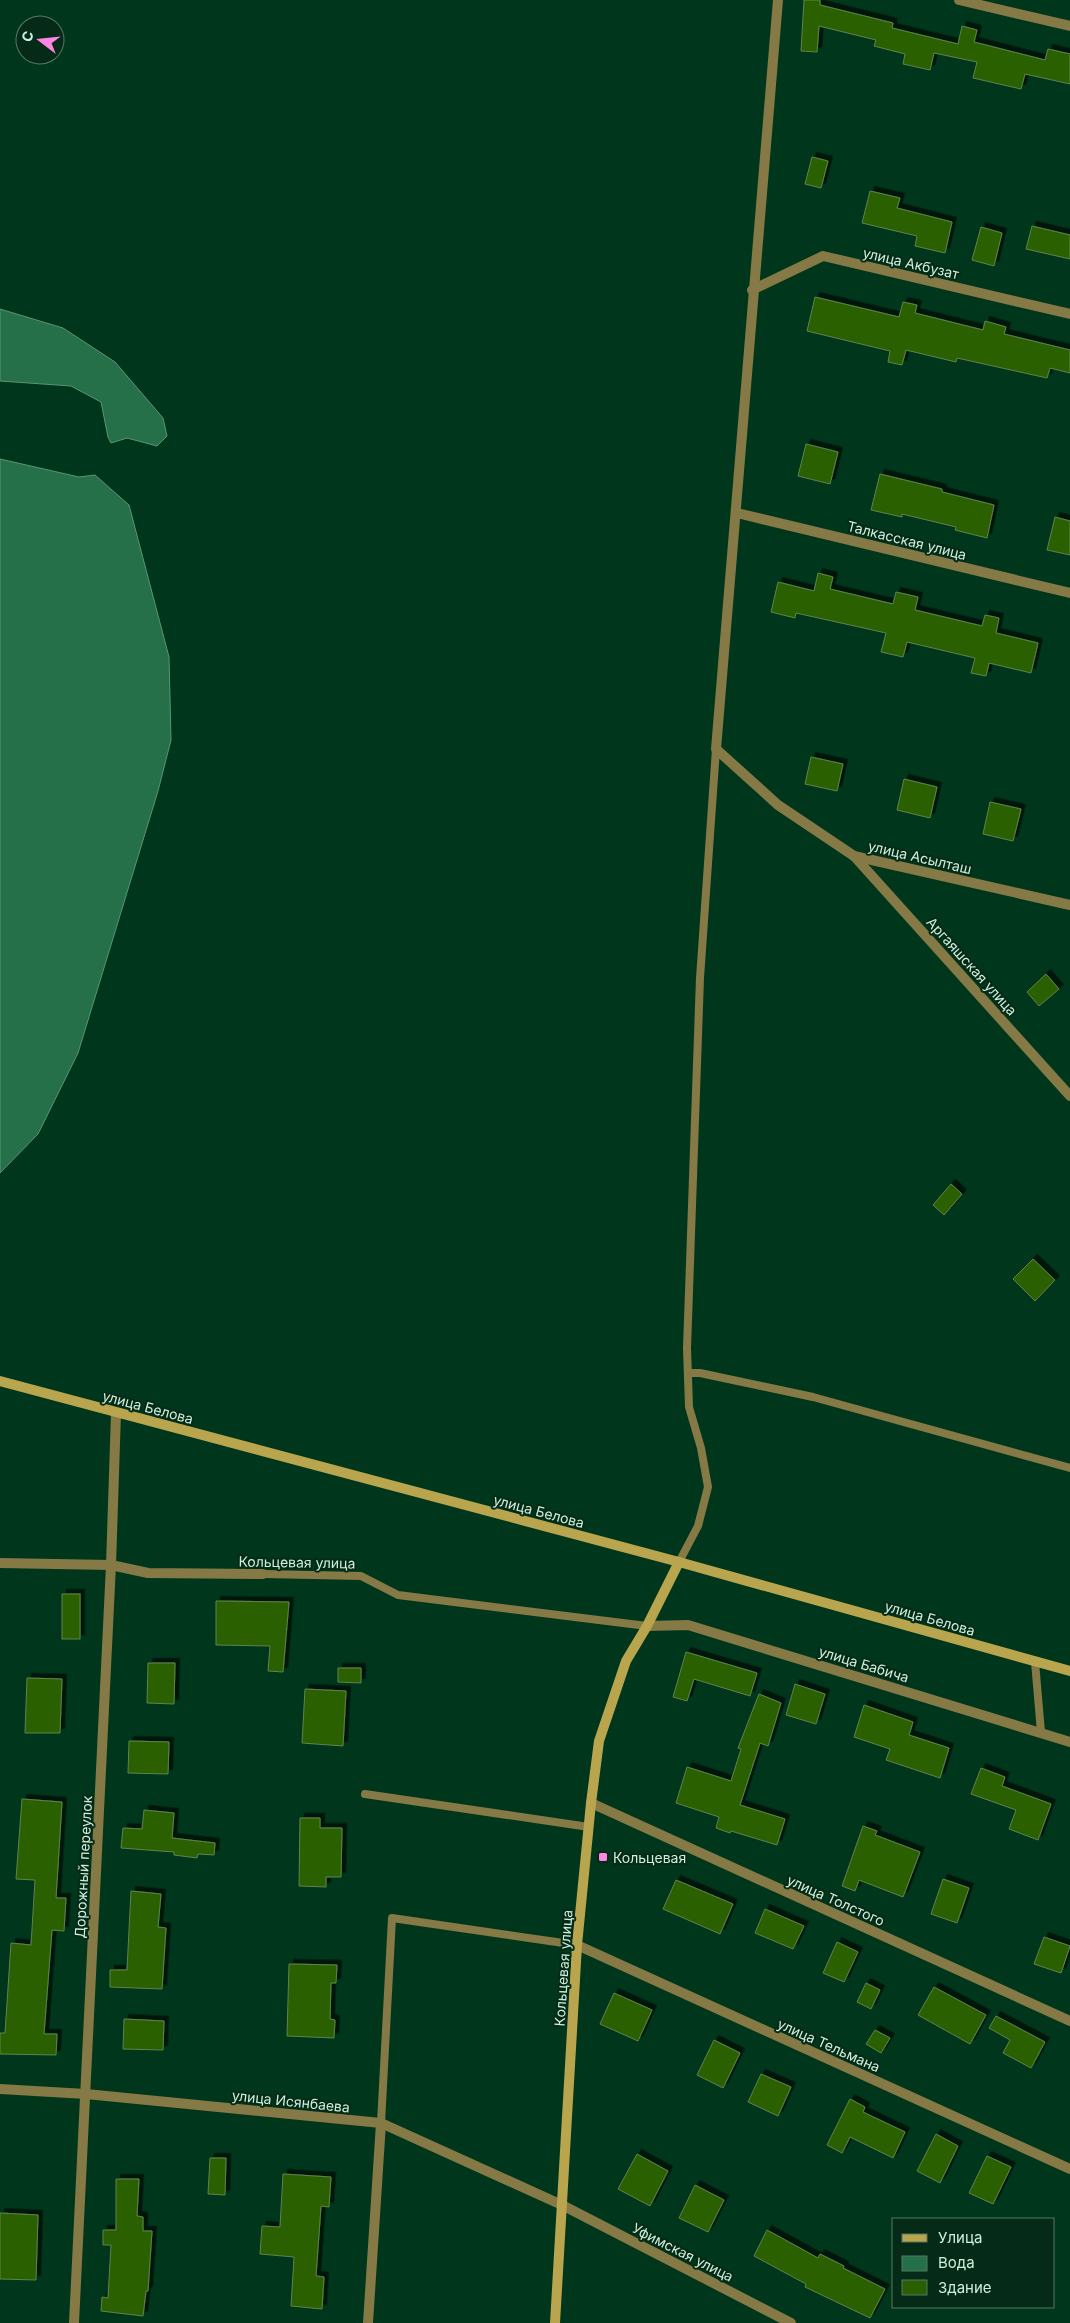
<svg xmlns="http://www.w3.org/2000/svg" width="1070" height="2323" viewBox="0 0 1070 2323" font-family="Inter,sans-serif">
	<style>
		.water { fill: #257048; stroke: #589674 }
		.building { fill: #2a6001; stroke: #5e844d; filter: url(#shadow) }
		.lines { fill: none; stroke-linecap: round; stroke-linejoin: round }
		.lane { stroke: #857945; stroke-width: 8 }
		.street { stroke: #857945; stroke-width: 10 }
		.secondary { stroke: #b9a54d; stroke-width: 10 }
		.poi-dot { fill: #fd86e2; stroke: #052a17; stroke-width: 2 }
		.labels { text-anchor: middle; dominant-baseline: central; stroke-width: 4; stroke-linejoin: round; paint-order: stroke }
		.street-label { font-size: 14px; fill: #ceefda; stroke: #052a17 }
		.poi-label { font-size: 14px; fill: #ceefda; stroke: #052a17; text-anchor: start }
	</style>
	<defs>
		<filter id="shadow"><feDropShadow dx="4.5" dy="-4.5" stdDeviation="0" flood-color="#0009"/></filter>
	</defs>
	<rect width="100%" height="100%" fill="#00361c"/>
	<!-- water -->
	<g class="water">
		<polygon points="0,309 63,328 115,362 163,418 167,436 157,446 127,438 111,443 108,437 101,402 71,386 0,381"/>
		<polygon points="0,459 79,477 95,475 129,505 169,657 171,740 158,791 78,1053 38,1134 0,1173"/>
	</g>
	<!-- building -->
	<g class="building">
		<polygon points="804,0 820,0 820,5 893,23 892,28 958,44 962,26 977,30 974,42 1045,60 1048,49 1070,54 1070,84 1025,74 1021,89 973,78 977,62 934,53 930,70 903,64 905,54 874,46 876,40 819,26 817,52 801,51"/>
		<polygon points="812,157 828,161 821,188 805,184"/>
		<polygon points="870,191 900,198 897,208 952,222 945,253 915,246 917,236 862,223"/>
		<polygon points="1032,226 1070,235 1070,259 1026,249"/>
		<polygon points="981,227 1002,233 994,266 972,260"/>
		<polygon points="815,297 899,317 903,302 917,305 915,313 983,330 985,321 1006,327 1004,334 1070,350 1070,373 1050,368 1047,378 957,358 956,362 906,350 902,365 888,362 890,351 807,331"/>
		<polygon points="806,444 838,452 830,484 798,476"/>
		<polygon points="880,474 942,489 942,492 994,505 987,538 955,530 956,527 902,514 902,517 871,510"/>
		<polygon points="1055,517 1070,521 1070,555 1047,550"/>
		<polygon points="818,573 833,577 830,589 893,604 896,592 918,597 915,610 982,626 985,615 999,618 996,633 1038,643 1031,673 989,663 986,676 971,673 975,658 907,642 903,657 881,652 886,633 796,613 795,618 771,612 778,582 814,591"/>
		<polygon points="811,757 843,764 837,791 805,784"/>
		<polygon points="904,779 937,787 930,818 897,810"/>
		<polygon points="990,802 1021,809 1013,841 983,834"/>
		<polygon points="1046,974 1059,989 1039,1006 1027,992"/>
		<polygon points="951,1184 962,1194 944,1215 933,1205"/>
		<polygon points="1033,1259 1055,1280 1035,1301 1013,1279"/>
		<rect x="62" y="1594" width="18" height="45"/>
		<polygon points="216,1601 289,1602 283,1672 268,1671 270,1646 216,1645"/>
		<polygon points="686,1652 757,1673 750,1696 694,1679 687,1701 673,1697"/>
		<polygon points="148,1663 175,1663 174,1704 147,1703"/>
		<polygon points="338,1668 361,1668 361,1683 338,1682"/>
		<polygon points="27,1678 62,1679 60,1733 25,1733"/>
		<polygon points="795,1684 825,1694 816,1724 786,1715"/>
		<polygon points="305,1689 346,1691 343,1746 302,1743"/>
		<polygon points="759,1694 781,1703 768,1746 760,1743 740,1805 785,1819 777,1845 731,1831 730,1833 716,1828 719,1817 676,1803 687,1767 731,1781 741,1749 738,1748"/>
		<polygon points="864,1705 913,1722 909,1735 949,1748 940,1778 886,1760 890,1749 854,1737"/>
		<polygon points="129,1741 169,1742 168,1774 128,1773"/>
		<polygon points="981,1768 1005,1777 1002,1786 1051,1804 1038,1840 1009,1829 1016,1810 971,1794"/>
		<polygon points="22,1799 62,1802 56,1898 66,1898 64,1931 52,1930 44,2034 57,2034 56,2055 0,2054 0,2033 5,2033 11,1943 31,1945 35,1880 16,1879"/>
		<polygon points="144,1810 174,1813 172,1838 215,1843 214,1855 198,1854 197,1858 174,1855 174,1852 121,1848 123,1828 142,1829"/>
		<polygon points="300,1818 320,1818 320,1828 342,1828 341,1877 326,1877 326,1887 299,1886"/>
		<polygon points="863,1826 877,1831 875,1835 920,1852 903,1897 859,1880 855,1891 842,1886"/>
		<polygon points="943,1879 969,1888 957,1923 931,1914"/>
		<polygon points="676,1880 733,1904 720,1934 663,1909"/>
		<polygon points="131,1891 161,1894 158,1927 166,1928 162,1989 110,1987 110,1970 127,1970"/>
		<polygon points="765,1909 804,1926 793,1949 755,1933"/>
		<polygon points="1044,1937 1070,1946 1061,1973 1034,1964"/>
		<polygon points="837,1942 858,1952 844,1982 823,1973"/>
		<polygon points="289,1964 337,1965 336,1983 331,1983 330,2019 335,2020 334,2038 287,2036"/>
		<polygon points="866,1983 880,1990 871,2009 857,2002"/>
		<polygon points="934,1987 986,2015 970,2044 918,2015"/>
		<polygon points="614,1993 652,2010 638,2041 600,2024"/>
		<polygon points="996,2016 1045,2042 1031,2068 1003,2053 1010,2040 989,2028"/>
		<polygon points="124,2019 164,2021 163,2050 123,2049"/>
		<polygon points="875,2030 890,2038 881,2053 866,2044"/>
		<polygon points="714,2040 740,2053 723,2088 697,2075"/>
		<polygon points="761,2074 791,2087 778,2116 748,2102"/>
		<polygon points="850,2099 865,2107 863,2112 905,2132 893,2158 850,2137 842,2153 827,2145"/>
		<polygon points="936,2134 958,2146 940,2183 917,2171"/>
		<polygon points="637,2154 668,2171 650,2206 618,2189"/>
		<polygon points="987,2156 1011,2167 993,2204 969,2193"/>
		<polygon points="210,2158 226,2158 225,2195 208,2194"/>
		<polygon points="283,2174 331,2177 329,2207 321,2206 316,2276 324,2277 322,2309 291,2306 294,2257 260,2254 262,2226 280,2227"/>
		<polygon points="116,2179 139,2179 137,2216 143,2217 143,2231 152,2231 148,2291 146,2291 143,2316 101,2311 102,2297 108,2298 111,2245 103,2245 103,2230 116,2230"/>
		<polygon points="695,2185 724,2200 708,2232 679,2218"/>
		<polygon points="0,2213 38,2215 36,2280 0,2279"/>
		<polygon points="767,2230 818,2258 820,2254 844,2266 843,2268 885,2289 870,2318 805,2287 806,2284 754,2256"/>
	</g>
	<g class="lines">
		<!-- lane -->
		<g class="lane">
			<polyline points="688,1373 700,1373 813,1397 1070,1468"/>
			<polyline points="679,1562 698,1526 708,1487 701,1448 689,1407 687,1348 700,978 716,749"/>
			<polyline points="263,1574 361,1576 398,1595 647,1626"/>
			<polyline points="1035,1662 1041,1732"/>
			<polyline points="365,1794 589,1827"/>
			<polyline points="381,2123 392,1918 577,1945"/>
		</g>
		<!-- street -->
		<g class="street">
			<path d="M778,0C756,250 738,499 716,749L778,805L854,856L1070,905"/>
			<polyline points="959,0 1070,26"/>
			<polyline points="752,290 823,256 1070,314"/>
			<polyline points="737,513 1070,593"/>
			<polyline points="854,856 1070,1096"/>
			<polyline points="0,1563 111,1565 148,1573 263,1574"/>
			<polyline points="647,1626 688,1625 1070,1742"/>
			<polyline points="591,1803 1070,2021"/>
			<polyline points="577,1945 1070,2169"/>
			<polyline points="0,2089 86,2094 381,2123 562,2205 791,2323"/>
			<polyline points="74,2323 111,1565 116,1413"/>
			<polyline points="368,2323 381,2123"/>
		</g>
		<!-- secondary -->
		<g class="secondary">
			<polyline points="0,1381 679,1562 1070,1671"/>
			<polyline points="555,2323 577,1945 591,1803 599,1741 626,1661 647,1626 679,1562"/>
		</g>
	</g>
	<!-- markers -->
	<rect class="poi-dot" x="598" y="1852" width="10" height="10" rx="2.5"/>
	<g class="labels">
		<!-- street labels -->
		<g class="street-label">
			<text transform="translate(911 263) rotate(13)">улица Акбузат</text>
			<text transform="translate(907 540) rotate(14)">Талкасская улица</text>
			<text transform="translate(920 857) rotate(13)">улица Асылташ</text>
			<text transform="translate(972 966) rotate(48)">Аргаяшская улица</text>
			<text transform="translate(148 1407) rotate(15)">улица Белова</text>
			<text transform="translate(539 1511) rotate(15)">улица Белова</text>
			<text transform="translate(297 1562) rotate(1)">Кольцевая улица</text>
			<text transform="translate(930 1618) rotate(16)">улица Белова</text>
			<text transform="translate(864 1664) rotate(17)">улица Бабича</text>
			<text transform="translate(83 1867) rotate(-87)">Дорожный переулок</text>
			<text transform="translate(836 1900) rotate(24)">улица Толстого</text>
			<text transform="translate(563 1968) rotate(-86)">Кольцевая улица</text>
			<text transform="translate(829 2045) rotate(24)">улица Тельмана</text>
			<text transform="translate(291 2101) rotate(6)">улица Исянбаева</text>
			<text transform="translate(683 2252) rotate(27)">Уфимская улица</text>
		</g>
		<!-- poi labels -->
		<g class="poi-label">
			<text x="613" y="1857">Кольцевая</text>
		</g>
	</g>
	<!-- legend -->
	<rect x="892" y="2218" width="162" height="90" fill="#052a17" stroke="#557965"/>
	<rect x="902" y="2234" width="25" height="8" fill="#b9a54d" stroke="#557965"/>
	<text x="938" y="2243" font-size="15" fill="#ceefda">Улица</text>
	<rect x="902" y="2256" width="25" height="15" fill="#257048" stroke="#557965"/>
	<text x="938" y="2268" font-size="15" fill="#ceefda">Вода</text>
	<rect x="902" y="2280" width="25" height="15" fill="#2a6001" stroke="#557965"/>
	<text x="938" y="2293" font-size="15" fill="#ceefda">Здание</text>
	<!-- north arrow -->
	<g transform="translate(40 40) rotate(286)"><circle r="24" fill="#052a17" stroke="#557965"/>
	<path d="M0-4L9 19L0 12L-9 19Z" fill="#fd86e2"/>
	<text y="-8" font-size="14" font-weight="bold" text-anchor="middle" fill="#ceefda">С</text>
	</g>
</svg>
